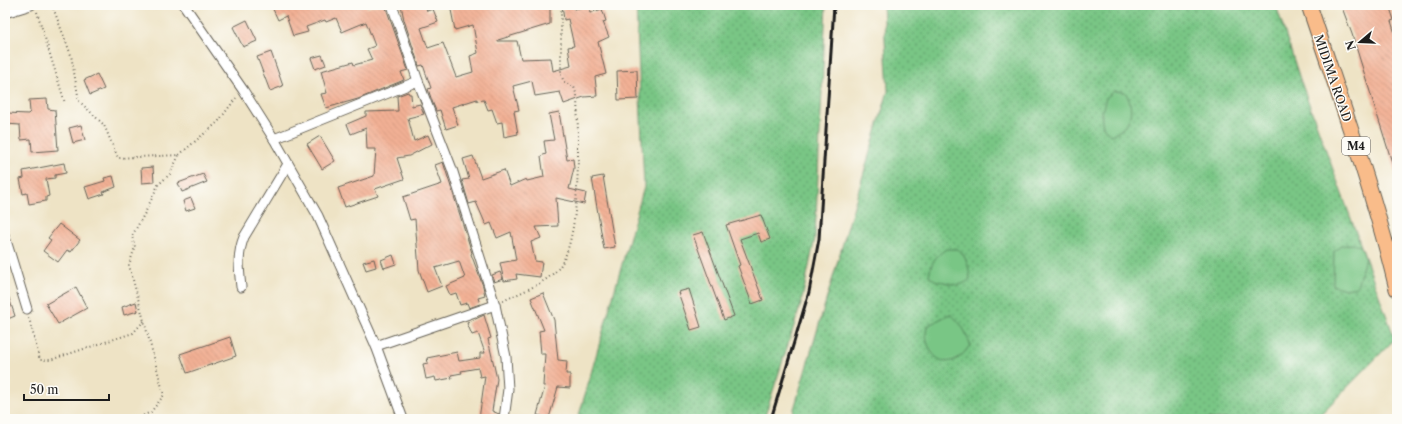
<svg xmlns="http://www.w3.org/2000/svg" width="1402" height="424" viewBox="0 0 1402 424" font-family="'Libre Caslon Text',serif">
	<style>
		.grass { fill: url(#grass-dots); stroke: #4a7150 }
		.garden { fill: #79c685; stroke: #4a7150 }
		.building { fill: url(#building-back-hatch) }
		.lines { fill: none; stroke-linecap: round; stroke-linejoin: round }
		.street-casing { stroke: #666257; stroke-width: 11 }
		.primary-casing { stroke: #666257; stroke-width: 17 }
		.path { stroke: #666257; stroke-width: 2; stroke-dasharray: 1 3; stroke-linecap: butt }
		.street { stroke: #fff; stroke-width: 9 }
		.primary { stroke: #f9bc8a; stroke-width: 15 }
		.rail { stroke: #1c1c1c; stroke-width: 3 }
		.labels { text-anchor: middle; dominant-baseline: central; stroke-width: 3; stroke-linejoin: round; paint-order: stroke }
		.shield { fill: #fdfcf7; stroke: #605f5e; stroke-width: 1 }
		.shield-label { font-size: 11px; font-weight: bold; fill: #1c1c1c }
		.street-label { font-size: 12px; fill: #1c1c1c; stroke: #fdfcf7 }
	</style>
	<defs>
		<pattern id="grass-dots" width="8" height="8" patternUnits="userSpaceOnUse"><rect width="8" height="8" fill="#79c685"/><path d="M2 2h.1M6 6h.1" fill="none" stroke="#62a06c" stroke-width="1.8" stroke-linecap="round"/></pattern>
		<pattern id="building-back-hatch" width="6" height="6" patternUnits="userSpaceOnUse"><rect width="6" height="6" fill="#f2b094"/><path d="M-1 5l2 2M0 0l6 6M5-1l2 2" fill="none" stroke="#cf977f"/></pattern>
	</defs>
	<rect width="100%" height="100%" fill="#fdfcf7"/>
	<filter id="ink" filterUnits="userSpaceOnUse"><feTurbulence type="fractalNoise" baseFrequency=".025" numOctaves="2"/><feDisplacementMap in="SourceGraphic" scale="8" xChannelSelector="R" yChannelSelector="G"/><feConvolveMatrix kernelMatrix="1 2 1 2 8 2 1 2 1" color-interpolation-filters="sRGB"/></filter>
	<filter id="wash" filterUnits="userSpaceOnUse"><feTurbulence type="fractalNoise" baseFrequency=".012" numOctaves="4" result="noise"/><feDisplacementMap in="SourceGraphic" scale="16" xChannelSelector="R" yChannelSelector="G"/><feGaussianBlur stdDeviation="0.9" result="paint"/><feColorMatrix in="noise" values="0 0 0 0 0 0 0 0 0 0 0 0 0 0 0 0 0 1.4 0 .05"/><feComposite in="paint" operator="in"/></filter>
	<g filter="url(#wash)">
		<rect width="100%" height="100%" fill="#eee3c5"/>
		<!-- grass -->
		<g class="grass">
			<polygon points="636,5 826,5 815,238 801,304 764,419 578,419 644,187"/>
			<polygon points="883,5 1276,5 1300,79 1395,339 1316,419 791,419 888,91"/>
		</g>
		<!-- garden -->
		<g class="garden">
			<path d="M1114,91L1125,92C1136,109 1131,128 1111,135C1097,126 1102,111 1106,98Z"/>
			<polygon points="1351,244 1361,246 1365,258 1357,287 1345,289 1333,285 1334,251 1341,246"/>
			<path d="M946,249H958C967,257 969,267 970,279C960,288 955,284 944,282C937,281 935,281 929,276C931,262 935,257 946,249Z"/>
			<path d="M950,314C960,321 967,333 970,345C968,348 965,352 962,355C941,374 922,348 927,326Z"/>
		</g>
		<g id="blocks">
			<!-- building -->
			<g class="building">
				<polygon points="277,5 326,5 327,8 344,5 366,5 367,8 376,5 385,5 408,70 401,72 404,80 358,99 326,108 321,94 327,93 321,71 353,62 354,65 372,60 367,49 375,46 366,22 342,32 336,18 326,22 325,20 306,27 308,32 293,36 286,16 278,20 272,7"/>
				<polygon points="401,5 425,5 427,11 433,9 438,22 421,28 428,48 443,43 456,77 473,72 470,56 478,53 473,25 455,30 450,5 550,5 550,24 498,40 498,41 517,41 521,59 551,58 553,71 571,66 568,47 574,46 568,19 564,20 562,5 574,5 574,9 589,6 590,13 602,9 606,21 603,22 609,37 598,42 606,74 595,77 597,96 584,97 564,104 560,92 535,96 532,81 513,86 519,110 514,111 518,134 504,137 502,122 497,123 492,109 488,110 484,100 477,101 477,99 452,107 458,125 446,129 440,110 436,111 432,101 428,89 431,88 423,65 419,66 404,20"/>
				<polygon points="1341,5 1389,5 1394,20 1391,21 1397,40 1397,171 1395,172 1352,34"/>
				<polygon points="247,20 257,41 243,47 233,27"/>
				<polygon points="271,52 283,86 270,91 257,57"/>
				<polygon points="322,55 326,65 315,69 311,58"/>
				<polygon points="637,70 638,99 618,100 617,71"/>
				<polygon points="97,74 104,89 90,95 84,80"/>
				<polygon points="408,92 409,94 411,94 412,106 420,104 424,114 408,118 414,141 428,135 432,144 409,156 397,158 404,179 375,189 378,196 345,207 338,188 374,176 376,149 367,149 366,128 351,134 347,124 366,116 366,112 398,111 397,96"/>
				<polygon points="47,99 48,109 55,110 58,150 32,152 31,139 21,140 20,125 6,124 7,113 28,114 30,112 29,100"/>
				<polygon points="559,112 567,160 573,159 574,168 569,189 586,193 584,204 556,198 558,226 536,227 541,238 531,242 535,261 542,262 540,277 516,274 517,279 504,281 500,263 516,260 511,232 497,238 491,223 486,225 476,202 469,204 462,180 469,179 463,159 473,156 481,178 504,170 510,186 526,179 527,181 544,177 541,156 546,154 544,141 554,140 549,114"/>
				<polygon points="81,125 85,140 73,143 69,128"/>
				<polygon points="320,136 335,161 322,169 307,144"/>
				<polygon points="443,162 472,253 471,254 483,286 485,296 478,298 480,304 469,308 467,303 460,305 456,293 450,295 446,286 465,278 459,261 435,268 442,286 427,292 419,270 415,219 410,220 403,197 442,184 435,165"/>
				<polygon points="64,163 66,173 55,175 55,178 46,179 49,196 46,197 46,201 29,204 27,193 23,194 20,179 24,178 23,171"/>
				<polygon points="153,167 154,182 142,183 141,168"/>
				<polygon points="203,174 207,182 182,192 178,183"/>
				<polygon points="113,176 116,187 103,192 104,194 89,199 85,187 105,181 104,178"/>
				<polygon points="603,176 615,247 604,249 592,178"/>
				<polygon points="191,198 195,208 186,211 183,201"/>
				<polygon points="761,215 770,239 761,242 758,233 740,239 763,300 752,304 738,266 740,265 726,225"/>
				<polygon points="59,224 80,240 71,252 67,250 58,262 43,251 51,240 48,238"/>
				<polygon points="703,232 734,316 724,320 693,235"/>
				<polygon points="393,255 396,264 384,268 381,260"/>
				<polygon points="374,259 376,267 366,270 363,262"/>
				<polygon points="500,272 503,279 494,282 492,275"/>
				<polygon points="76,287 87,308 58,324 46,304"/>
				<polygon points="689,289 701,327 691,330 678,292"/>
				<polygon points="5,292 7,292 15,316 5,320"/>
				<polygon points="543,293 554,320 558,360 567,361 566,374 570,374 570,388 558,387 549,418 537,415 545,386 543,386 545,354 541,354 539,331 544,330 531,298"/>
				<polygon points="136,302 138,311 124,315 122,307"/>
				<polygon points="484,315 491,338 488,339 497,379 492,411 499,414 498,419 479,419 485,376 480,377 478,368 461,371 462,373 451,375 452,378 436,381 435,377 426,379 423,364 428,363 427,358 457,352 459,361 480,358 480,353 485,353 478,333 472,335 467,323"/>
				<polygon points="230,337 236,356 187,373 180,354"/>
			</g>
		</g>
	</g>
	<g filter="url(#ink)">
		<use href="#blocks" fill-opacity="0" stroke="#666257" stroke-width="1"/>
		<g class="lines">
			<defs>
				<g id="street">
					<polyline points="184,5 243,90 274,139 318,216 376,346 403,419"/>
					<polyline points="392,5 418,81 452,169 495,305 506,357 508,389 504,419"/>
					<polyline points="5,13 31,5"/>
					<polyline points="274,139 418,81"/>
					<polyline points="5,237 27,309"/>
					<path d="M241,287C239,269 237,254 244,237L288,164"/>
					<polyline points="376,346 495,305"/>
				</g>
				<path id="primary" d="M1309,5C1340,99 1374,192 1397,289"/>
			</defs>
			<!-- street casing -->
			<use href="#street" class="street-casing"/>
			<!-- primary casing -->
			<use href="#primary" class="primary-casing"/>
			<!-- path -->
			<g class="path">
				<polyline points="52,5 71,55 79,101 104,125 118,158 179,155 218,122 236,98"/>
				<polyline points="37,12 65,103"/>
				<path d="M503,301C521,292 542,285 556,271C583,245 578,134 577,96L574,87L564,82L561,75V5"/>
				<polyline points="29,318 40,360 50,360 133,333 144,321"/>
				<polyline points="136,419 151,412 164,395 129,265 135,247 132,236 146,211 158,185 170,174 179,155"/>
			</g>
			<!-- street -->
			<use href="#street" class="street"/>
			<!-- primary -->
			<use href="#primary" class="primary"/>
			<!-- rail -->
			<polyline class="rail" points="771,419 809,292 819,239 834,5"/>
		</g>
	</g>
	<g class="labels">
		<!-- shield labels -->
		<rect class="shield" x="1342" y="137" width="28" height="18" rx="3"/>
		<g class="shield-label">
			<text x="1356" y="146">M4</text>
		</g>
		<!-- street labels -->
		<g class="street-label">
			<text transform="translate(1333 78) rotate(71)">MIDIMA ROAD</text>
		</g>
	</g>
	<!-- margin -->
	<rect width="1402" height="424" fill="none" stroke="#fdfcf7" stroke-width="20"/>
	<!-- north arrow -->
	<g transform="translate(1360 42) rotate(251)" stroke="#fdfcf7" stroke-width="3" paint-order="stroke">
	<path d="M0-3L7 15L0 10L-7 15Z" fill="#1c1c1c"/>
	<text y="-6" font-size="11" font-weight="bold" text-anchor="middle" fill="#1c1c1c">N</text>
	</g>
	<!-- scale -->
	<path d="M24 394v6h85v-6" fill="none" stroke="#1c1c1c" stroke-width="2"/>
	<text x="30" y="394" font-size="12" fill="#1c1c1c" stroke="#fdfcf7" stroke-width="3" paint-order="stroke">50 m</text>
</svg>
